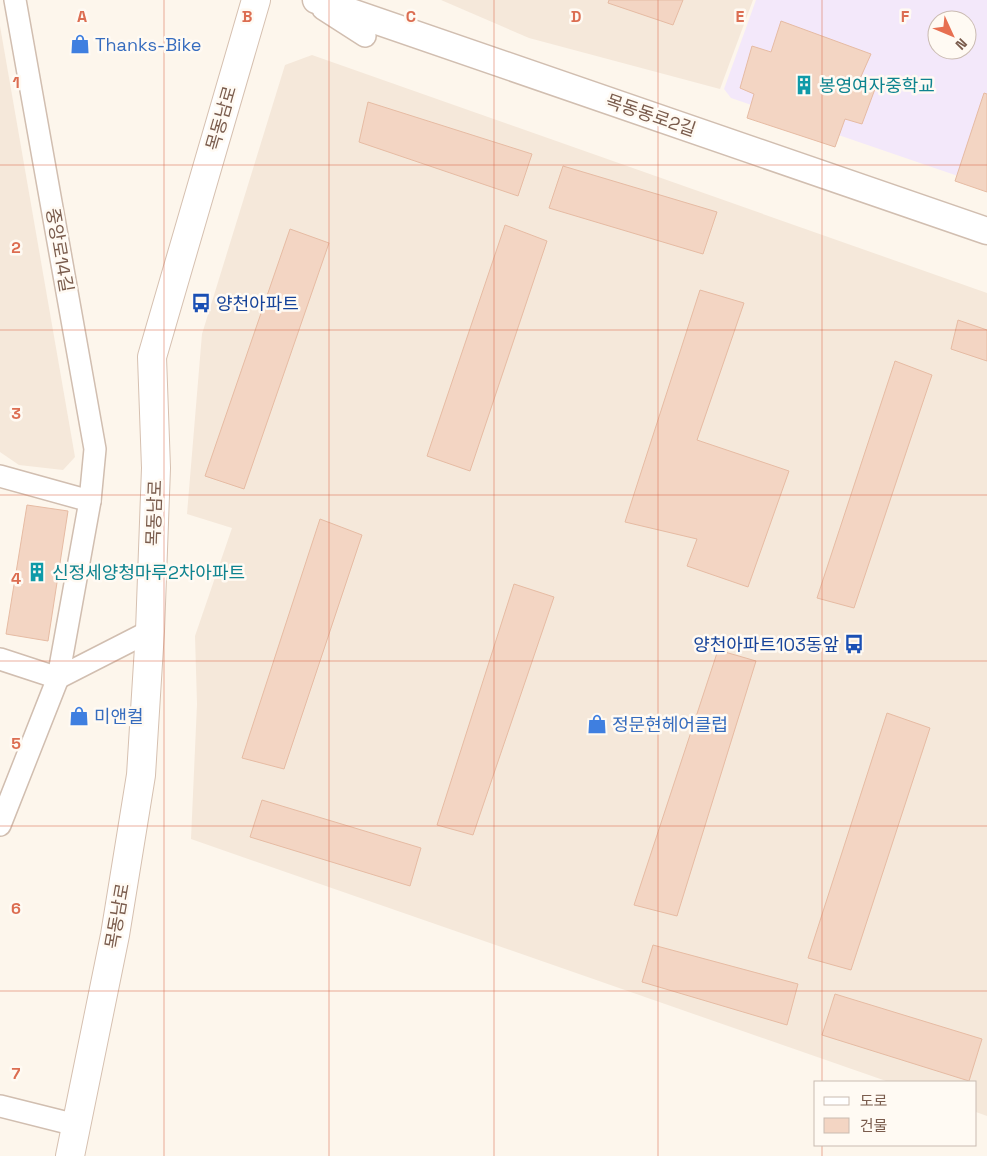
<svg xmlns="http://www.w3.org/2000/svg" width="987" height="1156" viewBox="0 0 987 1156" font-family="'Space Grotesk','Noto Sans KR',sans-serif">
	<style>
		.residential { fill: #f5e8da }
		.education { fill: #f3e8fa; fill-rule: evenodd }
		.building { fill: #f3d5c3; stroke: #e6bba3 }
		.lines { fill: none; stroke-linecap: round; stroke-linejoin: round }
		.minor-casing { stroke: #d1beb0; stroke-width: 24 }
		.tertiary-casing { stroke: #d1beb0; stroke-width: 29 }
		.secondary-casing { stroke: #d6c0b0; stroke-width: 30 }
		.minor { stroke: #fff; stroke-width: 21 }
		.tertiary { stroke: #fff; stroke-width: 26 }
		.secondary { stroke: #fff; stroke-width: 28 }
		.grid { fill: none; stroke: #dc6d51; stroke-width: 1; stroke-opacity: 0.55 }
		.labels { text-anchor: middle; dominant-baseline: central; stroke-width: 5; stroke-linejoin: round; paint-order: stroke }
		.shop-label { font-size: 18px; fill: #366cbe; stroke: #fffaf3; text-anchor: start }
		.culture-label { font-size: 18px; fill: #0d838f; stroke: #fffaf3; text-anchor: start }
		.street-label { font-size: 18px; fill: #7a5c4d; stroke: #fffaf3 }
		.transit-label { font-size: 18px; fill: #164399; stroke: #fffaf3; text-anchor: start }
		.grid-label { font-size: 16px; text-anchor: middle; font-weight: bold; fill: #dc6d51; stroke: #fffaf3; stroke-width: 5; stroke-linejoin: round; paint-order: stroke }
	</style>
	<rect width="100%" height="100%" fill="#fdf6ec"/>
	<!-- residential -->
	<g class="residential">
		<polygon points="441,0 753,0 720,89 529,38"/>
		<polygon points="0,26 75,457 63,470 19,465 0,452"/>
		<polygon points="312,55 987,293 987,1116 976,1112 976,1082 889,1082 191,839 197,704 195,636 232,528 187,514 202,334 285,65"/>
	</g>
	<!-- education -->
	<path class="education" d="M756,0H987V186L731,98L724,89ZM937,20H967V50H937Z"/>
	<!-- building -->
	<g class="building">
		<polygon points="609,0 683,0 673,25 608,3"/>
		<polygon points="781,21 871,54 859,81 875,89 862,124 845,119 835,147 747,118 754,94 740,88 752,46 771,52"/>
		<polygon points="984,93 987,94 987,192 955,181"/>
		<polygon points="368,102 532,154 518,196 359,142"/>
		<polygon points="563,166 717,212 703,254 549,208"/>
		<polygon points="505,225 547,241 470,471 427,456"/>
		<polygon points="290,229 329,243 244,489 205,476"/>
		<polygon points="700,290 744,303 697,440 789,471 748,587 687,566 697,539 625,522"/>
		<polygon points="958,320 987,330 987,361 951,349"/>
		<polygon points="895,361 932,375 854,608 817,598"/>
		<polygon points="27,505 68,511 48,641 6,634"/>
		<polygon points="320,519 362,535 284,769 242,758"/>
		<polygon points="514,584 554,597 473,835 437,825"/>
		<polygon points="718,650 756,661 677,916 634,905"/>
		<polygon points="887,713 930,728 851,970 808,958"/>
		<polygon points="262,800 421,848 410,886 250,837"/>
		<polygon points="653,945 798,984 787,1025 642,982"/>
		<polygon points="835,994 982,1039 969,1081 822,1035"/>
	</g>
	<g class="lines">
		<defs>
			<g id="minor">
				<polyline points="323,9 365,36"/>
				<polyline points="0,476 90,501"/>
				<polyline points="0,659 58,678 150,631"/>
				<polyline points="0,825 58,678 90,501 95,449 15,0"/>
				<polyline points="0,1106 76,1125"/>
			</g>
			<polyline id="tertiary" points="316,0 987,231"/>
			<polyline id="secondary" points="70,1156 115,935 141,775 150,631 156,468 152,357 256,0"/>
		</defs>
		<!-- minor casing -->
		<use href="#minor" class="minor-casing"/>
		<!-- tertiary casing -->
		<use href="#tertiary" class="tertiary-casing"/>
		<!-- secondary casing -->
		<use href="#secondary" class="secondary-casing"/>
		<!-- minor -->
		<use href="#minor" class="minor"/>
		<!-- tertiary -->
		<use href="#tertiary" class="tertiary"/>
		<!-- secondary -->
		<use href="#secondary" class="secondary"/>
	</g>
	<!-- grid -->
	<path class="grid" d="M164,0V1156M329,0V1156M494,0V1156M658,0V1156M822,0V1082M0,165H987M0,330H987M0,495H987M0,661H987M0,826H987M0,991H987M822,1145V1156"/>
	<!-- icons -->
	<defs>
		<symbol id="shop-bare" viewBox="-9 -9 18 18"><path d="M-5-2.5h2.3a2.7 3.5 0 0 1 5.4 0H5L5.5 6h-11ZM-1.5-2.5h3a1.5 2.3 0 0 0-3 0Z" fill="#3f7fe0" stroke="#fffaf3" stroke-width="2.5" paint-order="stroke"/></symbol>
		<symbol id="building-bare" viewBox="-9 -9 18 18"><path d="M-4-6H4V6H1V3H-1V6H-4ZM-2.5-4.3h1.7v1.8h-1.7ZM.8-4.3h1.7v1.8H.8ZM-2.5-1h1.7V.8h-1.7ZM.8-1h1.7V.8H.8Z" fill="#0f9aa8" stroke="#fffaf3" stroke-width="2.5" paint-order="stroke"/></symbol>
		<symbol id="bus-bare" viewBox="-9 -9 18 18"><path d="M-5-6H5V4H4V6H2V4H-2V6H-4V4H-5ZM-3.5-4V0h7V-4ZM-3.5 1.2v1.5H-2V1.2ZM2 1.2v1.5H3.5V1.2Z" fill="#1a4fb4" stroke="#fffaf3" stroke-width="2.5" paint-order="stroke"/></symbol>
	</defs>
	<g fill-rule="evenodd">
		<use href="#shop-bare" x="66" y="30" width="28" height="28"/>
		<use href="#building-bare" x="790" y="71" width="28" height="28"/>
		<use href="#bus-bare" x="187" y="289" width="28" height="28"/>
		<use href="#building-bare" x="23" y="558" width="28" height="28"/>
		<use href="#bus-bare" x="840" y="630" width="28" height="28"/>
		<use href="#shop-bare" x="65" y="702" width="28" height="28"/>
		<use href="#shop-bare" x="583" y="710" width="28" height="28"/>
	</g>
	<g class="labels">
		<!-- shop labels -->
		<g class="shop-label">
			<text x="95" y="44">Thanks-Bike</text>
			<text x="94" y="716">미앤컬</text>
			<text x="612" y="724">정문현헤어클럽</text>
		</g>
		<!-- culture labels -->
		<g class="culture-label">
			<text x="819" y="85">봉영여자중학교</text>
			<text x="52" y="572">신정세양청마루2차아파트</text>
		</g>
		<!-- street labels -->
		<g class="street-label">
			<text transform="translate(651 115) rotate(19)">목동동로2길</text>
			<text transform="translate(221 118) rotate(-74)">목동남로</text>
			<text transform="translate(60 250) rotate(80)">중앙로14길</text>
			<text transform="translate(154 513) rotate(-88)">목동남로</text>
			<text transform="translate(117 916) rotate(-80)">목동남로</text>
		</g>
		<!-- transit labels -->
		<g class="transit-label">
			<text x="216" y="303">양천아파트</text>
			<text x="839" y="644" text-anchor="end">양천아파트103동앞</text>
		</g>
	</g>
	<g class="grid-label">
		<text x="82" y="22">A</text>
		<text x="247" y="22">B</text>
		<text x="411" y="22">C</text>
		<text x="576" y="22">D</text>
		<text x="740" y="22">E</text>
		<text x="905" y="22">F</text>
		<text x="16" y="88">1</text>
		<text x="16" y="253">2</text>
		<text x="16" y="419">3</text>
		<text x="16" y="584">4</text>
		<text x="16" y="749">5</text>
		<text x="16" y="914">6</text>
		<text x="16" y="1079">7</text>
	</g>
	<!-- legend -->
	<rect x="814" y="1081" width="162" height="65" fill="#fffaf3" stroke="#cabbb1"/>
	<rect x="824" y="1097" width="25" height="8" fill="#ffffff" stroke="#cabbb1"/>
	<text x="860" y="1106" font-size="15" fill="#7a5c4d">도로</text>
	<rect x="824" y="1118" width="25" height="15" fill="#f3d5c3" stroke="#cabbb1"/>
	<text x="860" y="1131" font-size="15" fill="#7a5c4d">건물</text>
	<!-- north arrow -->
	<g transform="translate(952 35) rotate(134)"><circle r="24" fill="#fffaf3" stroke="#cabbb1"/>
	<path d="M0-4L9 19L0 12L-9 19Z" fill="#e76f51"/>
	<text y="-8" font-size="14" font-weight="bold" text-anchor="middle" fill="#7a5c4d">N</text>
	</g>
</svg>
